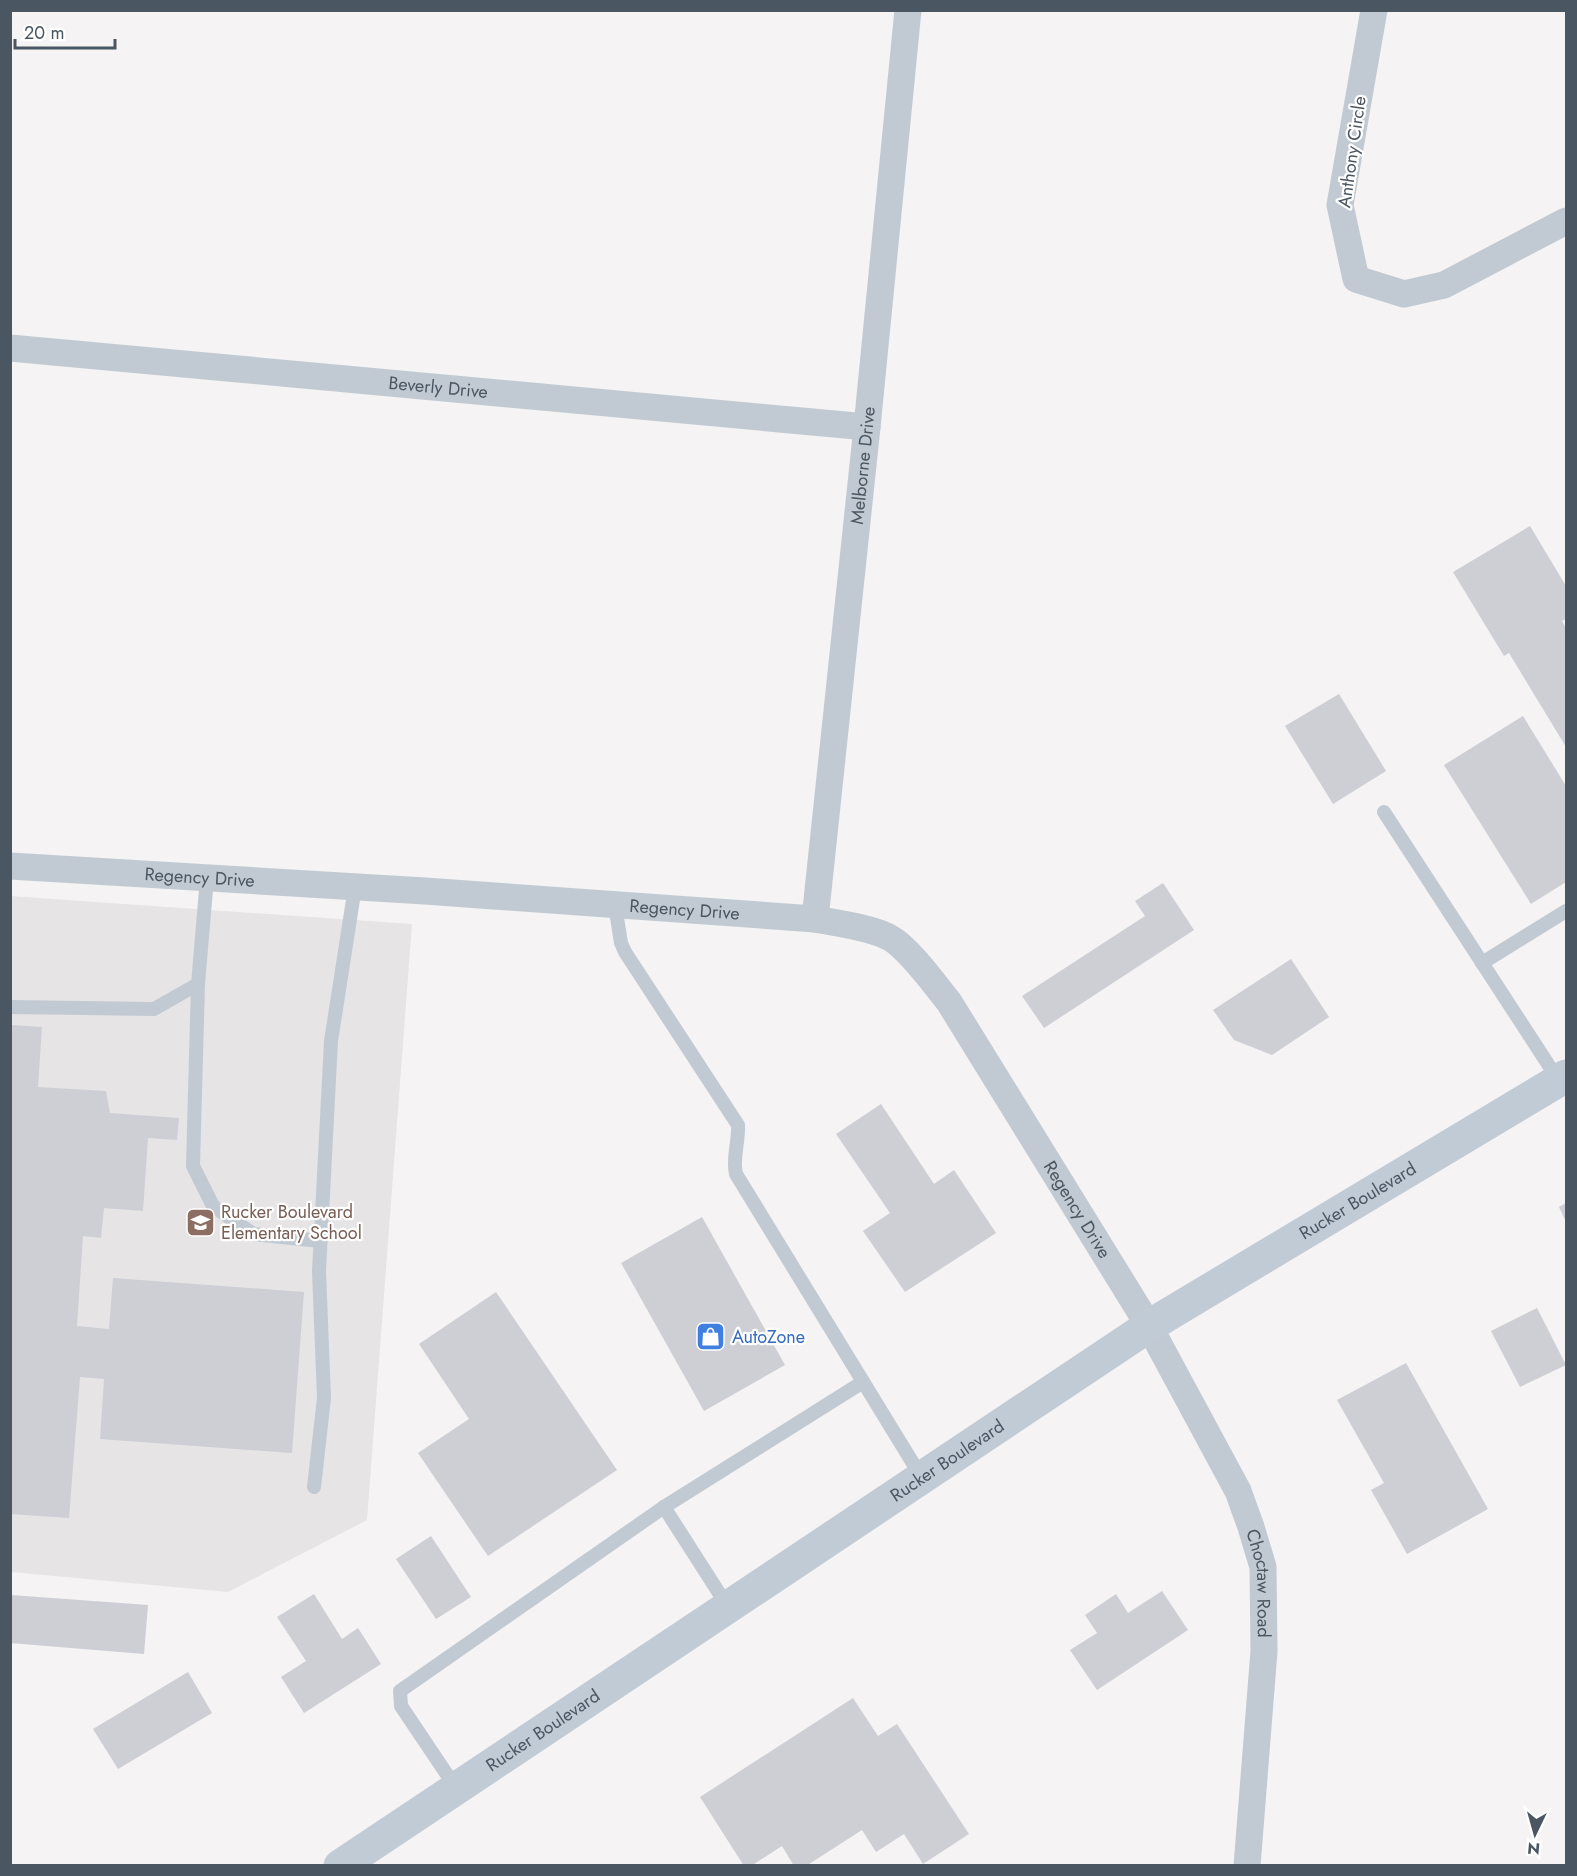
<svg xmlns="http://www.w3.org/2000/svg" width="1577" height="1876" viewBox="0 0 1577 1876" font-family="Jost,sans-serif">
	<style>
		.education { fill: #e6e4e5 }
		.building { fill: #cdcfd5 }
		.lines { fill: none; stroke-linecap: round; stroke-linejoin: round }
		.lane { stroke: #c1cad2; stroke-width: 14 }
		.street { stroke: #c1cad2; stroke-width: 27 }
		.secondary { stroke: #c1cbd6; stroke-width: 33 }
		.labels { text-anchor: middle; dominant-baseline: central; stroke-width: 4.5; stroke-linejoin: round; paint-order: stroke }
		.street-label { font-size: 18px; fill: #4a5661; stroke: #fff }
		.education-label { font-size: 18px; fill: #785e54; stroke: #fff; text-anchor: start }
		.shop-label { font-size: 18px; fill: #366cbe; stroke: #fff; text-anchor: start }
	</style>
	<rect width="100%" height="100%" fill="#f5f3f3"/>
	<!-- education -->
	<polygon class="education" points="10,896 412,924 367,1520 228,1592 11,1572"/>
	<!-- building -->
	<g class="building">
		<polygon points="1530,526 1566,586 1566,619 1562,621 1566,628 1566,747 1509,653 1504,656 1453,572"/>
		<polygon points="1339,694 1386,771 1333,804 1285,726"/>
		<polygon points="1523,716 1566,786 1566,882 1531,904 1444,765"/>
		<polygon points="1163,883 1194,930 1044,1028 1022,996 1145,916 1135,901"/>
		<polygon points="1291,959 1329,1017 1272,1055 1234,1040 1213,1010"/>
		<polygon points="12,1025 42,1027 38,1087 106,1091 110,1113 179,1118 177,1140 148,1138 143,1211 104,1208 101,1238 83,1236 77,1326 109,1329 113,1278 304,1292 292,1453 100,1439 104,1379 80,1377 69,1518 10,1514"/>
		<polygon points="881,1104 934,1184 954,1170 996,1233 905,1292 863,1231 890,1213 836,1134"/>
		<polygon points="1566,1203 1566,1222 1559,1207"/>
		<polygon points="702,1217 785,1365 704,1411 621,1263"/>
		<polygon points="496,1292 617,1470 488,1556 418,1453 469,1419 419,1344"/>
		<polygon points="1537,1308 1566,1365 1520,1387 1491,1331"/>
		<polygon points="1406,1363 1488,1509 1407,1554 1371,1490 1384,1483 1337,1400"/>
		<polygon points="431,1536 471,1597 436,1619 396,1559"/>
		<polygon points="1162,1591 1188,1630 1097,1690 1070,1650 1097,1633 1085,1615 1116,1594 1128,1613"/>
		<polygon points="314,1594 342,1639 358,1628 381,1664 304,1713 281,1677 306,1661 277,1617"/>
		<polygon points="11,1595 148,1605 144,1654 10,1643"/>
		<polygon points="188,1672 212,1713 118,1769 93,1729"/>
		<polygon points="853,1698 878,1736 897,1724 969,1834 923,1864 904,1834 876,1852 862,1830 806,1866 794,1866 782,1846 751,1866 744,1866 700,1797"/>
	</g>
	<g class="lines">
		<!-- lane -->
		<g class="lane">
			<polyline points="1384,812 1559,1081"/>
			<path d="M615,905L621,943L625,952L738,1125C739,1142 732,1158 736,1174L922,1478"/>
			<polyline points="1482,963 1566,911"/>
			<polyline points="198,984 193,1166 213,1206 253,1234 320,1241"/>
			<polyline points="10,1007 154,1009 198,984 207,878"/>
			<polyline points="314,1487 324,1398 319,1271 331,1041 355,887"/>
			<polyline points="664,1507 728,1607"/>
			<polyline points="456,1788 401,1706 400,1691 664,1507 863,1382"/>
		</g>
		<!-- street -->
		<g class="street">
			<polyline points="1374,10 1340,205 1356,279 1404,294 1444,285 1566,221"/>
			<path id="s1" d="M10,348L867,427"/>
			<path id="s2" d="M10,866L425,891L815,919C836,923 875,928 892,939C911,951 935,985 949,1002L1149,1326L1238,1491L1251,1527L1263,1567L1264,1651L1247,1866"/>
			<path id="s3" d="M815,919L867,427L908,10"/>
		</g>
		<!-- secondary -->
		<path class="secondary" id="s4" d="M340,1866L1149,1326L1566,1076"/>
	</g>
	<!-- icons -->
	<defs>
		<symbol id="school-square" viewBox="-11 -11 22 22"><rect x="-9" y="-9" width="18" height="18" rx="4" fill="#8d6e63" stroke="#fff"/><path d="M0-5L7-2L0 1L-7-2ZM-4 1L0 2.5L4 1V4Q0 6-4 4Z" fill="#fff"/></symbol>
		<symbol id="shop-square" viewBox="-11 -11 22 22"><rect x="-9" y="-9" width="18" height="18" rx="4" fill="#3f7fe0" stroke="#fff"/><path d="M-5-2.5h2.3a2.7 3.5 0 0 1 5.4 0H5L5.5 6h-11ZM-1.5-2.5h3a1.5 2.3 0 0 0-3 0Z" fill="#fff"/></symbol>
	</defs>
	<g fill-rule="evenodd">
		<use href="#school-square" x="184" y="1206" width="33" height="33"/>
		<use href="#shop-square" x="694" y="1320" width="33" height="33"/>
	</g>
	<g class="labels">
		<!-- street labels -->
		<g class="street-label">
			<text transform="translate(1352 152) rotate(-82)">Anthony Circle</text>
			<text stroke="none"><textPath href="#s1" startOffset="430">Beverly Drive</textPath></text>
			<text stroke="none"><textPath href="#s3" startOffset="456">Melborne Drive</textPath></text>
			<text stroke="none"><textPath href="#s2" startOffset="190">Regency Drive</textPath></text>
			<text stroke="none"><textPath href="#s2" startOffset="676">Regency Drive</textPath></text>
			<text stroke="none"><textPath href="#s4" startOffset="1216">Rucker Boulevard</textPath></text>
			<text stroke="none"><textPath href="#s2" startOffset="1216">Regency Drive</textPath></text>
			<text stroke="none"><textPath href="#s4" startOffset="730">Rucker Boulevard</textPath></text>
			<text stroke="none"><textPath href="#s2" startOffset="1636">Choctaw Road</textPath></text>
			<text stroke="none"><textPath href="#s4" startOffset="244">Rucker Boulevard</textPath></text>
		</g>
		<!-- education labels -->
		<g class="education-label">
			<text x="221" y="1212">Rucker Boulevard<tspan x="221" dy="21">Elementary School</tspan></text>
		</g>
		<!-- shop labels -->
		<g class="shop-label">
			<text x="732" y="1337">AutoZone</text>
		</g>
	</g>
	<!-- border -->
	<rect width="1577" height="1876" fill="none" stroke="#4a5661" stroke-width="24"/>
	<!-- north arrow -->
	<g transform="translate(1535 1834) rotate(185)" stroke="#ffffff" stroke-width="4.5" paint-order="stroke">
	<path d="M0-4.5L10 22L0 15L-10 22Z" fill="#4a5661"/>
	<text y="-9" font-size="16" font-weight="bold" text-anchor="middle" fill="#4a5661">N</text>
	</g>
	<!-- scale -->
	<path d="M15 39v9h100v-9" fill="none" stroke="#4a5661" stroke-width="3"/>
	<text x="24" y="39" font-size="18" fill="#4a5661" stroke="#ffffff" stroke-width="4.5" paint-order="stroke">20 m</text>
</svg>
